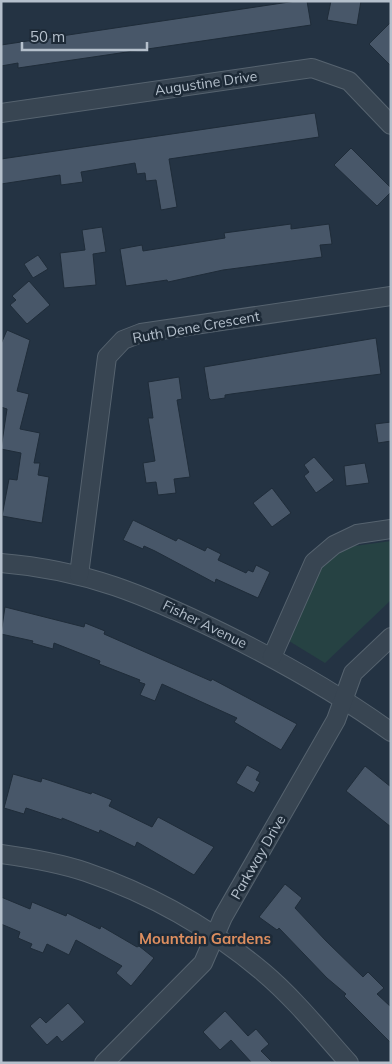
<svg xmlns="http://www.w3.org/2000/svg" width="392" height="1064" viewBox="0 0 392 1064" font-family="Mulish,sans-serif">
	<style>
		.green { fill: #264243 }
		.building { fill: #485769; stroke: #1f2c39 }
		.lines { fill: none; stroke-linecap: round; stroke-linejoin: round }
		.minor-casing { stroke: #56636f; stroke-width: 20 }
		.minor { stroke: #384552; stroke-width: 18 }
		.labels { text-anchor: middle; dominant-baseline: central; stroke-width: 5; stroke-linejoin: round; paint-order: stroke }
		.street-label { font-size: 14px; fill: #b5c0cc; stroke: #1d2a37 }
		.neighbourhood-label { font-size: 15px; font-weight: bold; fill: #dd8e5f; stroke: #1d2a37 }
	</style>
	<rect width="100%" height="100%" fill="#243343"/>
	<!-- green -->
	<polygon class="green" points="391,541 391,600 325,663 289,641 324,562 340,548"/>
	<!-- building -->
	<g class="building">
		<polygon points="296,1 307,1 311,25 18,68 18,63 1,66 1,45"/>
		<polygon points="331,1 361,1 357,25 327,20"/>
		<polygon points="391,22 391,66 369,44"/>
		<polygon points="315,113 319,137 169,159 177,207 161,210 156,180 146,181 145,173 137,174 135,163 81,172 83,182 61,185 60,175 1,184 1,159"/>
		<polygon points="351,148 391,188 391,192 377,206 334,165"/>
		<polygon points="291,224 291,229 329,224 332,244 320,245 322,257 223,270 168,282 167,280 126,286 120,249 142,245 143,251 225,238 224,233"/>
		<polygon points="102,227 106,252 93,254 96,285 64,288 60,253 85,250 82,230"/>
		<polygon points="38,255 48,269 33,278 24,264"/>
		<polygon points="29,281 50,305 27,324 10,305 16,300 12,296"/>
		<polygon points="7,330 30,340 17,391 29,394 20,429 40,433 34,463 40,463 38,475 49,477 42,523 2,516 9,479 17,480 21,453 1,449 7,409 1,407 1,344"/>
		<polygon points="376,338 381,374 231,394 225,395 225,398 211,400 209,398 204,367"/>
		<polygon points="179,377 182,399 177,400 190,477 174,479 176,493 158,495 156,482 146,483 143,463 155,461 148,418 153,418 148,382"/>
		<polygon points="391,422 391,441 378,443 375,424"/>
		<polygon points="314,457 334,480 316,493 304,476 309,472 304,465"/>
		<polygon points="365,463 369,483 346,486 344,466"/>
		<polygon points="272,488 291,513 272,527 253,503"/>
		<polygon points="133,520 176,541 178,538 205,551 207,547 221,554 218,560 246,573 248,570 253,572 256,565 270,572 258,598 216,579 215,583 155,551 144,546 143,549 123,540"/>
		<polygon points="5,607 84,627 85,623 105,631 104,634 211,681 212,679 297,724 281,750 234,722 237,718 162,684 155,701 140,695 145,684 139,682 140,680 99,664 100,661 54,643 53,649 32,643 33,641 1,634"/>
		<polygon points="247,765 260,772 256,780 260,782 254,793 236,783"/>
		<polygon points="365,766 391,787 391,827 346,791"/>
		<polygon points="13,774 41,782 42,778 91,794 92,792 112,800 109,806 152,827 158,817 214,847 194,875 137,842 135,847 100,830 99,833 62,818 62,820 26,808 24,814 4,808"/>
		<polygon points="285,884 302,898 295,908 326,941 363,977 368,972 384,988 377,994 391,1007 391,1043 344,996 346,994 327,978 279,928 277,930 259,917"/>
		<polygon points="1,897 30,909 32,902 66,916 67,913 100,929 101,926 137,947 139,946 154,958 131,986 116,973 122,966 76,940 69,955 47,944 43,953 30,948 32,944 18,938 20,932 1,924"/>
		<polygon points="68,1003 85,1022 62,1042 57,1036 47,1045 30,1026 40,1017 46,1023"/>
		<polygon points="225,1011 248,1036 256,1029 269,1044 261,1051 273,1063 252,1063 231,1040 220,1050 203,1032"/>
	</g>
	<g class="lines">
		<defs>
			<g id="minor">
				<polyline points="1,113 312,68 349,81 391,125"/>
				<path d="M1,563C87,570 145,595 221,632C280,661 337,693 391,732"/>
				<polyline points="79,575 107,357 123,340 141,333 391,296"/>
				<polyline points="272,657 314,562 334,545 357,534 391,529"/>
				<path d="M1,854C30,858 59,863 86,872C150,894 212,929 263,972C295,999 322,1033 349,1063"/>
				<polyline points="104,1063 203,963 223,917 336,720 353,673 391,637"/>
			</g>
		</defs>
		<!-- minor casing -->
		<use href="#minor" class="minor-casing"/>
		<!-- minor -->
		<use href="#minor" class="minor"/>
	</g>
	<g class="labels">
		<!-- street labels -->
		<g class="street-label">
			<text transform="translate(206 83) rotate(-8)">Augustine Drive</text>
			<text transform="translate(196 327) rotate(-10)">Ruth Dene Crescent</text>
			<text transform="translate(205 624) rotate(26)">Fisher Avenue</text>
			<text transform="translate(258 857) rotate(-60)">Parkway Drive</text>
		</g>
		<!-- neighbourhood labels -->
		<g class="neighbourhood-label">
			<text x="205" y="938">Mountain Gardens</text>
		</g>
	</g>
	<!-- border -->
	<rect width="392" height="1064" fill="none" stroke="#b5c0cc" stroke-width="5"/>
	<!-- scale -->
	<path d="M22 42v8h125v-8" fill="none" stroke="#b5c0cc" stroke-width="2.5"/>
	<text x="30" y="42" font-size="15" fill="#b5c0cc" stroke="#1d2a37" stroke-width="4" paint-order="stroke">50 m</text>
</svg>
